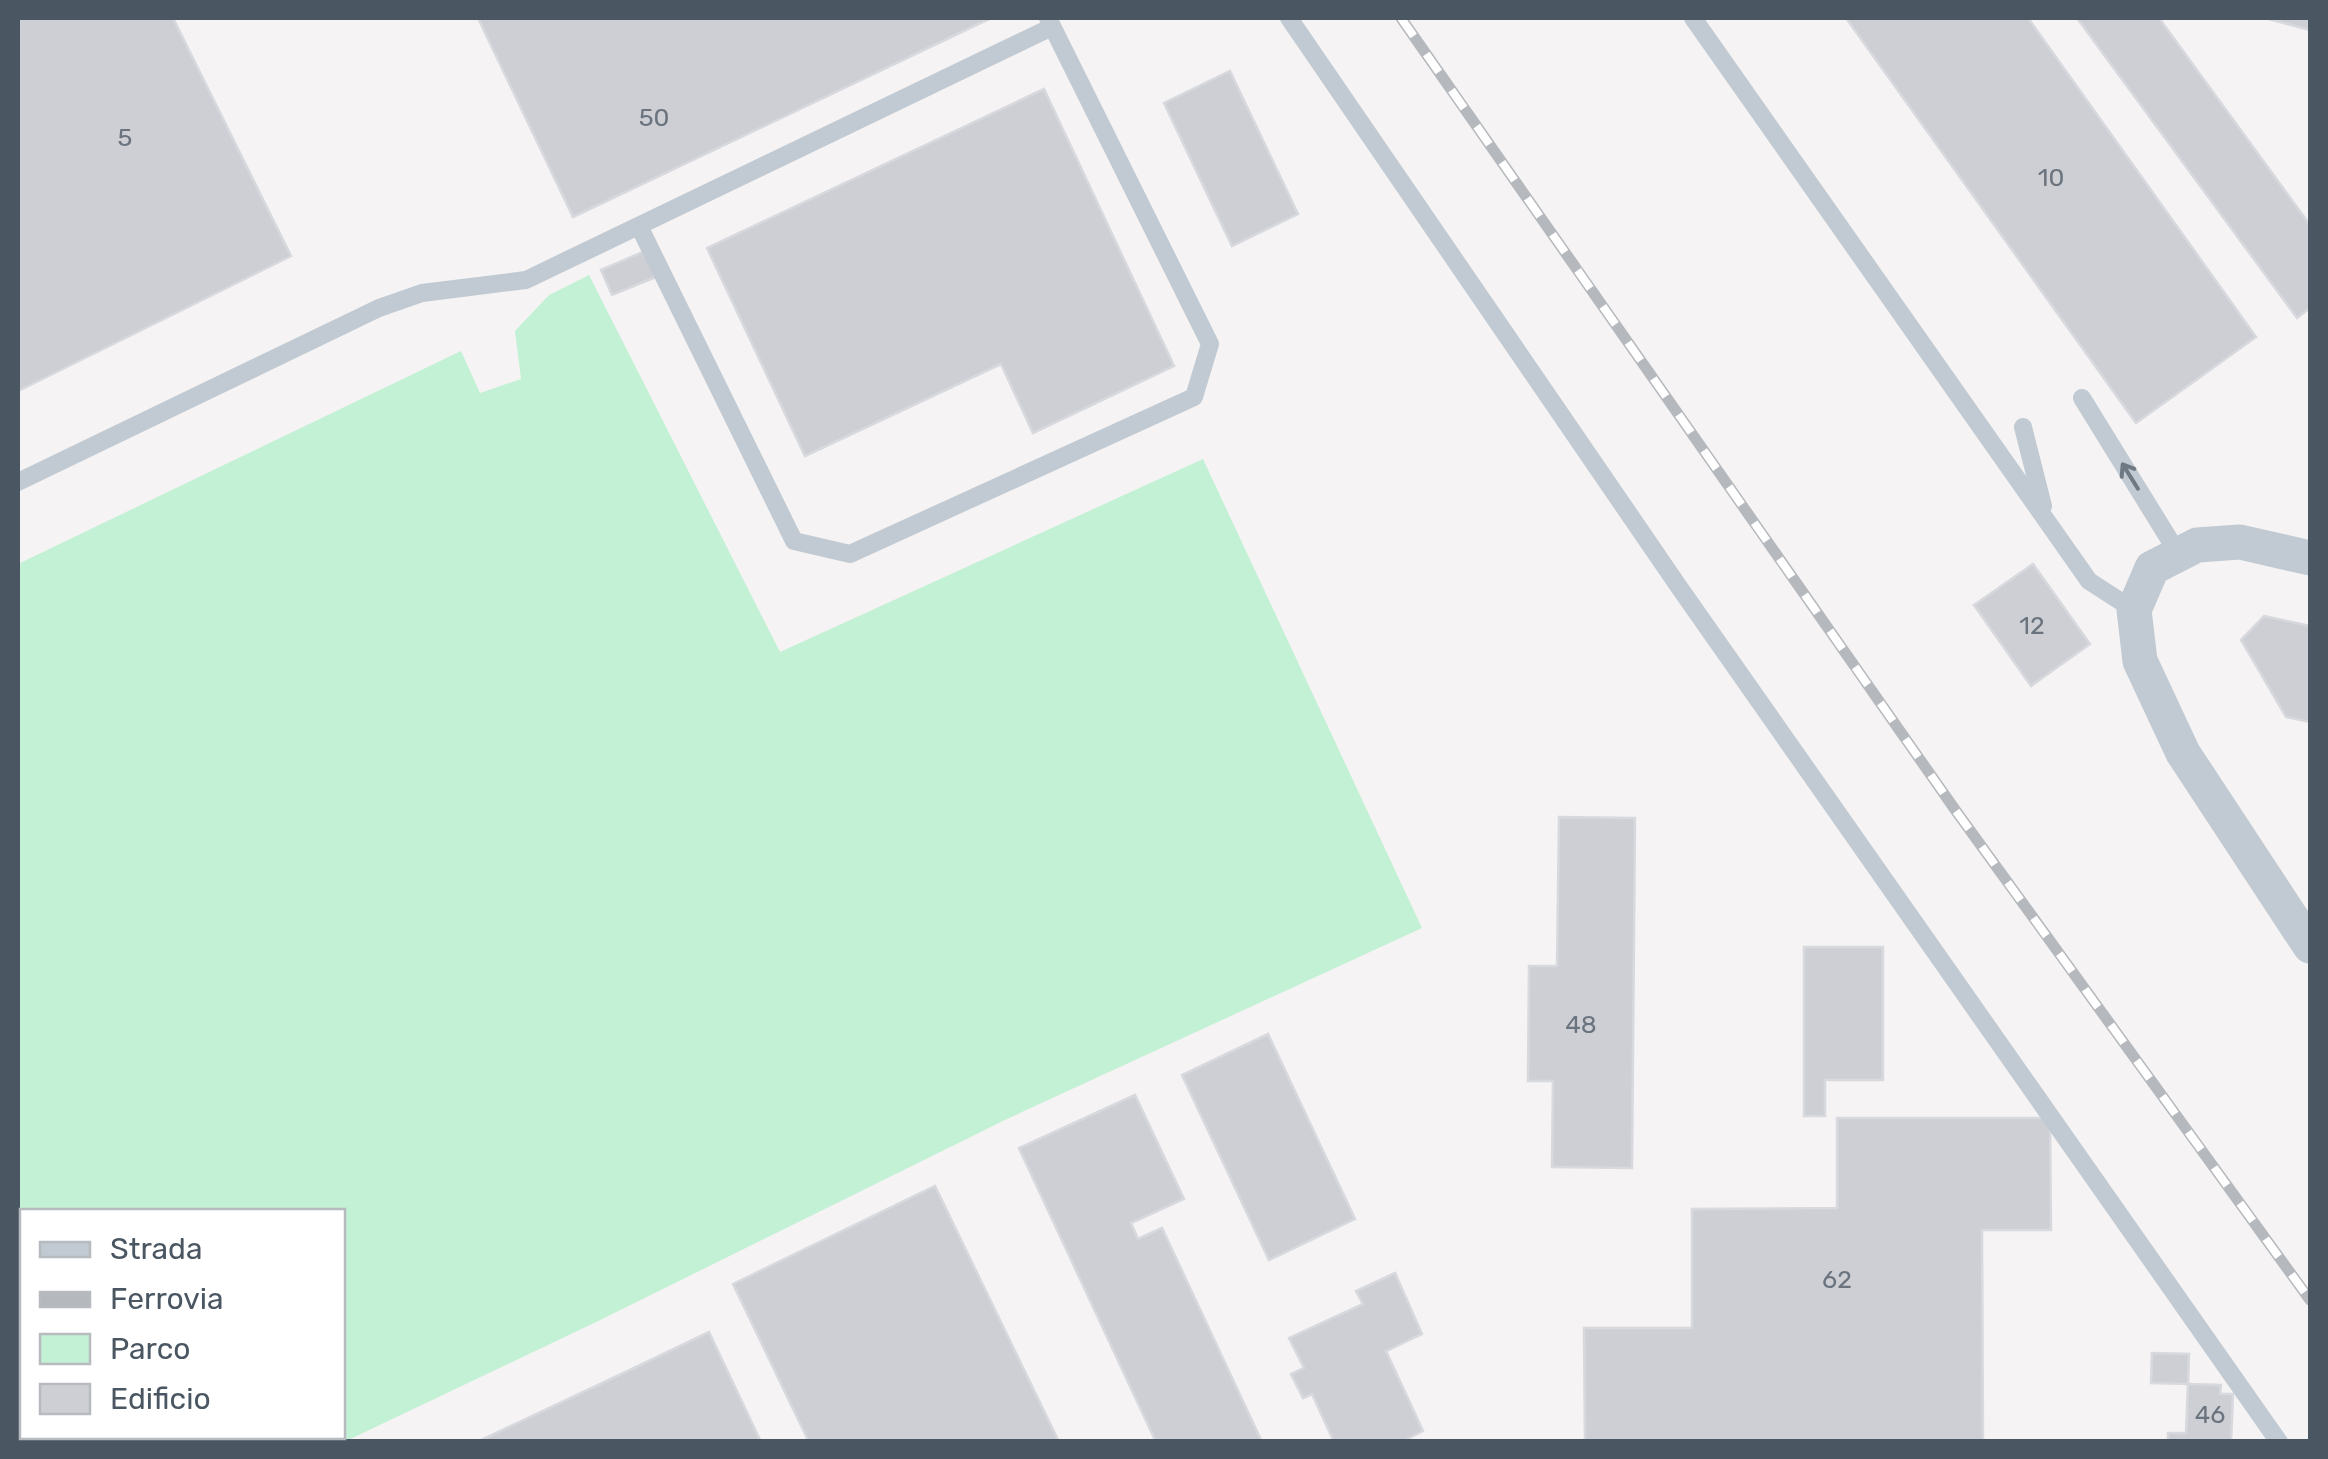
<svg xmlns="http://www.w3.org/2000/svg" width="2328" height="1459" viewBox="0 0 2328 1459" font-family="Rubik,sans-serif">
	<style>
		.green { fill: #c3f1d5; fill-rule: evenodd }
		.building { fill: #cdcfd5; stroke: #d7d9de; stroke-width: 2.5 }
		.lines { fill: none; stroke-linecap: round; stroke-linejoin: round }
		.service { stroke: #c1cad2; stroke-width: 18 }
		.minor { stroke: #c1cad2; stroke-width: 35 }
		.rail-casing { stroke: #b5b8bd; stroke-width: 11 }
		.rail { stroke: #fff; stroke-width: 8; stroke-dasharray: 22; stroke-linecap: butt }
		.oneway { stroke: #6e7983 }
		.labels { text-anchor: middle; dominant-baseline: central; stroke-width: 8; stroke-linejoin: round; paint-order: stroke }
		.number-label { font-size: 25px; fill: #6b747e }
	</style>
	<rect width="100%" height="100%" fill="#f5f3f3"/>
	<!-- green -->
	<path class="green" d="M589,275L780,652L1203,459L1422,928L1007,1119L594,1323L346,1441H18V564L461,351L480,393L521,379L515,331L549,295ZM22,1212H342V1436H22Z"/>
	<!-- building -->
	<g class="building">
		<polygon points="18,18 173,18 291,256 18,391"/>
		<polygon points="478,18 991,18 573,217"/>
		<polygon points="1846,18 2028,18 2256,337 2136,423"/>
		<polygon points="2077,18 2159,18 2310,225 2310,308 2297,318"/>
		<polygon points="2265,18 2310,18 2310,30"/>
		<polygon points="1230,71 1298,214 1232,246 1164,103"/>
		<polygon points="1044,89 1174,366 1033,433 1001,364 805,456 707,248"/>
		<polygon points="645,251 656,277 612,295 601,270"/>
		<polygon points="2033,564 2090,644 2031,686 1974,605"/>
		<polygon points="2264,616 2310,626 2310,722 2286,717 2241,640"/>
		<polygon points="1559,817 1635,818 1632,1168 1552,1167 1553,1081 1528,1081 1529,966 1557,966"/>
		<polygon points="1804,947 1883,947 1883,1080 1825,1080 1825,1116 1804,1116"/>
		<polygon points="1268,1034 1355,1219 1269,1260 1182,1075"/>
		<polygon points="1135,1095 1184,1199 1131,1223 1138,1239 1162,1228 1262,1442 1156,1442 1019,1148"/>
		<polygon points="1837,1118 2050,1118 2051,1230 1982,1230 1983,1442 1585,1442 1584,1328 1692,1328 1692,1209 1837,1208"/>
		<polygon points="935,1186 1059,1442 809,1442 733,1284"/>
		<polygon points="1395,1273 1422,1334 1386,1351 1423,1431 1401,1442 1334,1442 1312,1394 1303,1398 1291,1374 1304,1368 1289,1338 1363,1304 1356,1291"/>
		<polygon points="709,1332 761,1442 477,1442 632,1369"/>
		<polygon points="2152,1353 2189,1354 2188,1384 2151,1383"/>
		<polygon points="2188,1384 2221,1385 2220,1394 2233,1394 2231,1442 2168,1442 2168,1433 2186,1433"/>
	</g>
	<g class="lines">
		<!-- service -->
		<g class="service">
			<polyline points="1289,18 1679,587 2279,1442"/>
			<polyline points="1693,18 2089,581 2134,610"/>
			<polyline points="639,226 794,541 850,554 1194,397 1210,344 1048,18"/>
			<polyline points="2082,398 2179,555"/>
			<polyline points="2023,427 2043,506"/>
			<polyline points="18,482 379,308 422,293 526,280 1052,27"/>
		</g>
		<!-- minor -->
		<polyline class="minor" points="2310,558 2240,542 2197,545 2152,568 2134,610 2140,661 2183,753 2310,946"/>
		<defs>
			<polyline id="rail" points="1401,18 1956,811 2310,1300"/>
		</defs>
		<!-- rail casing -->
		<use href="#rail" class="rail-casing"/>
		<!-- rail -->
		<use href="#rail" class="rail"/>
	</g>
	<!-- one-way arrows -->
	<defs><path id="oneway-shaft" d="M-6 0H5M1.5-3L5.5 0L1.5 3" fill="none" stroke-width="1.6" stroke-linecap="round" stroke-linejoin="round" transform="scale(2.5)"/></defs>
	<use class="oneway" href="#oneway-shaft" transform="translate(2130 476) rotate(-122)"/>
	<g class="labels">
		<!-- number labels -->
		<g class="number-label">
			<text x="654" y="117">50</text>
			<text x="125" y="137">5</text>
			<text x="2051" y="177">10</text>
			<text x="2032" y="625">12</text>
			<text x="1581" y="1024">48</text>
			<text x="1837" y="1279">62</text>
			<text x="2210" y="1414">46</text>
		</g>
	</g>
	<!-- border -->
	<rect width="2328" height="1459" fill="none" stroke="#4a5661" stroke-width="40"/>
	<!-- legend -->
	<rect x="20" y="1209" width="325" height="230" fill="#ffffff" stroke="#b7bbc0" stroke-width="2.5"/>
	<rect x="40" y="1242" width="50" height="15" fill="#c1cad2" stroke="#b7bbc0" stroke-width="2.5"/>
	<text x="110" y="1259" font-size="30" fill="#4a5661">Strada</text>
	<rect x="40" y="1292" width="50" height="15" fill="#b5b8bd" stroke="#b7bbc0" stroke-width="2.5"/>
	<text x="110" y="1309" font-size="30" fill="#4a5661">Ferrovia</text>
	<rect x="40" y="1334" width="50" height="30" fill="#c3f1d5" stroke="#b7bbc0" stroke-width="2.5"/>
	<text x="110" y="1359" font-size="30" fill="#4a5661">Parco</text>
	<rect x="40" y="1384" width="50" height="30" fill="#cdcfd5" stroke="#b7bbc0" stroke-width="2.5"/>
	<text x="110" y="1409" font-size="30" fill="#4a5661">Edificio</text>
</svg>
